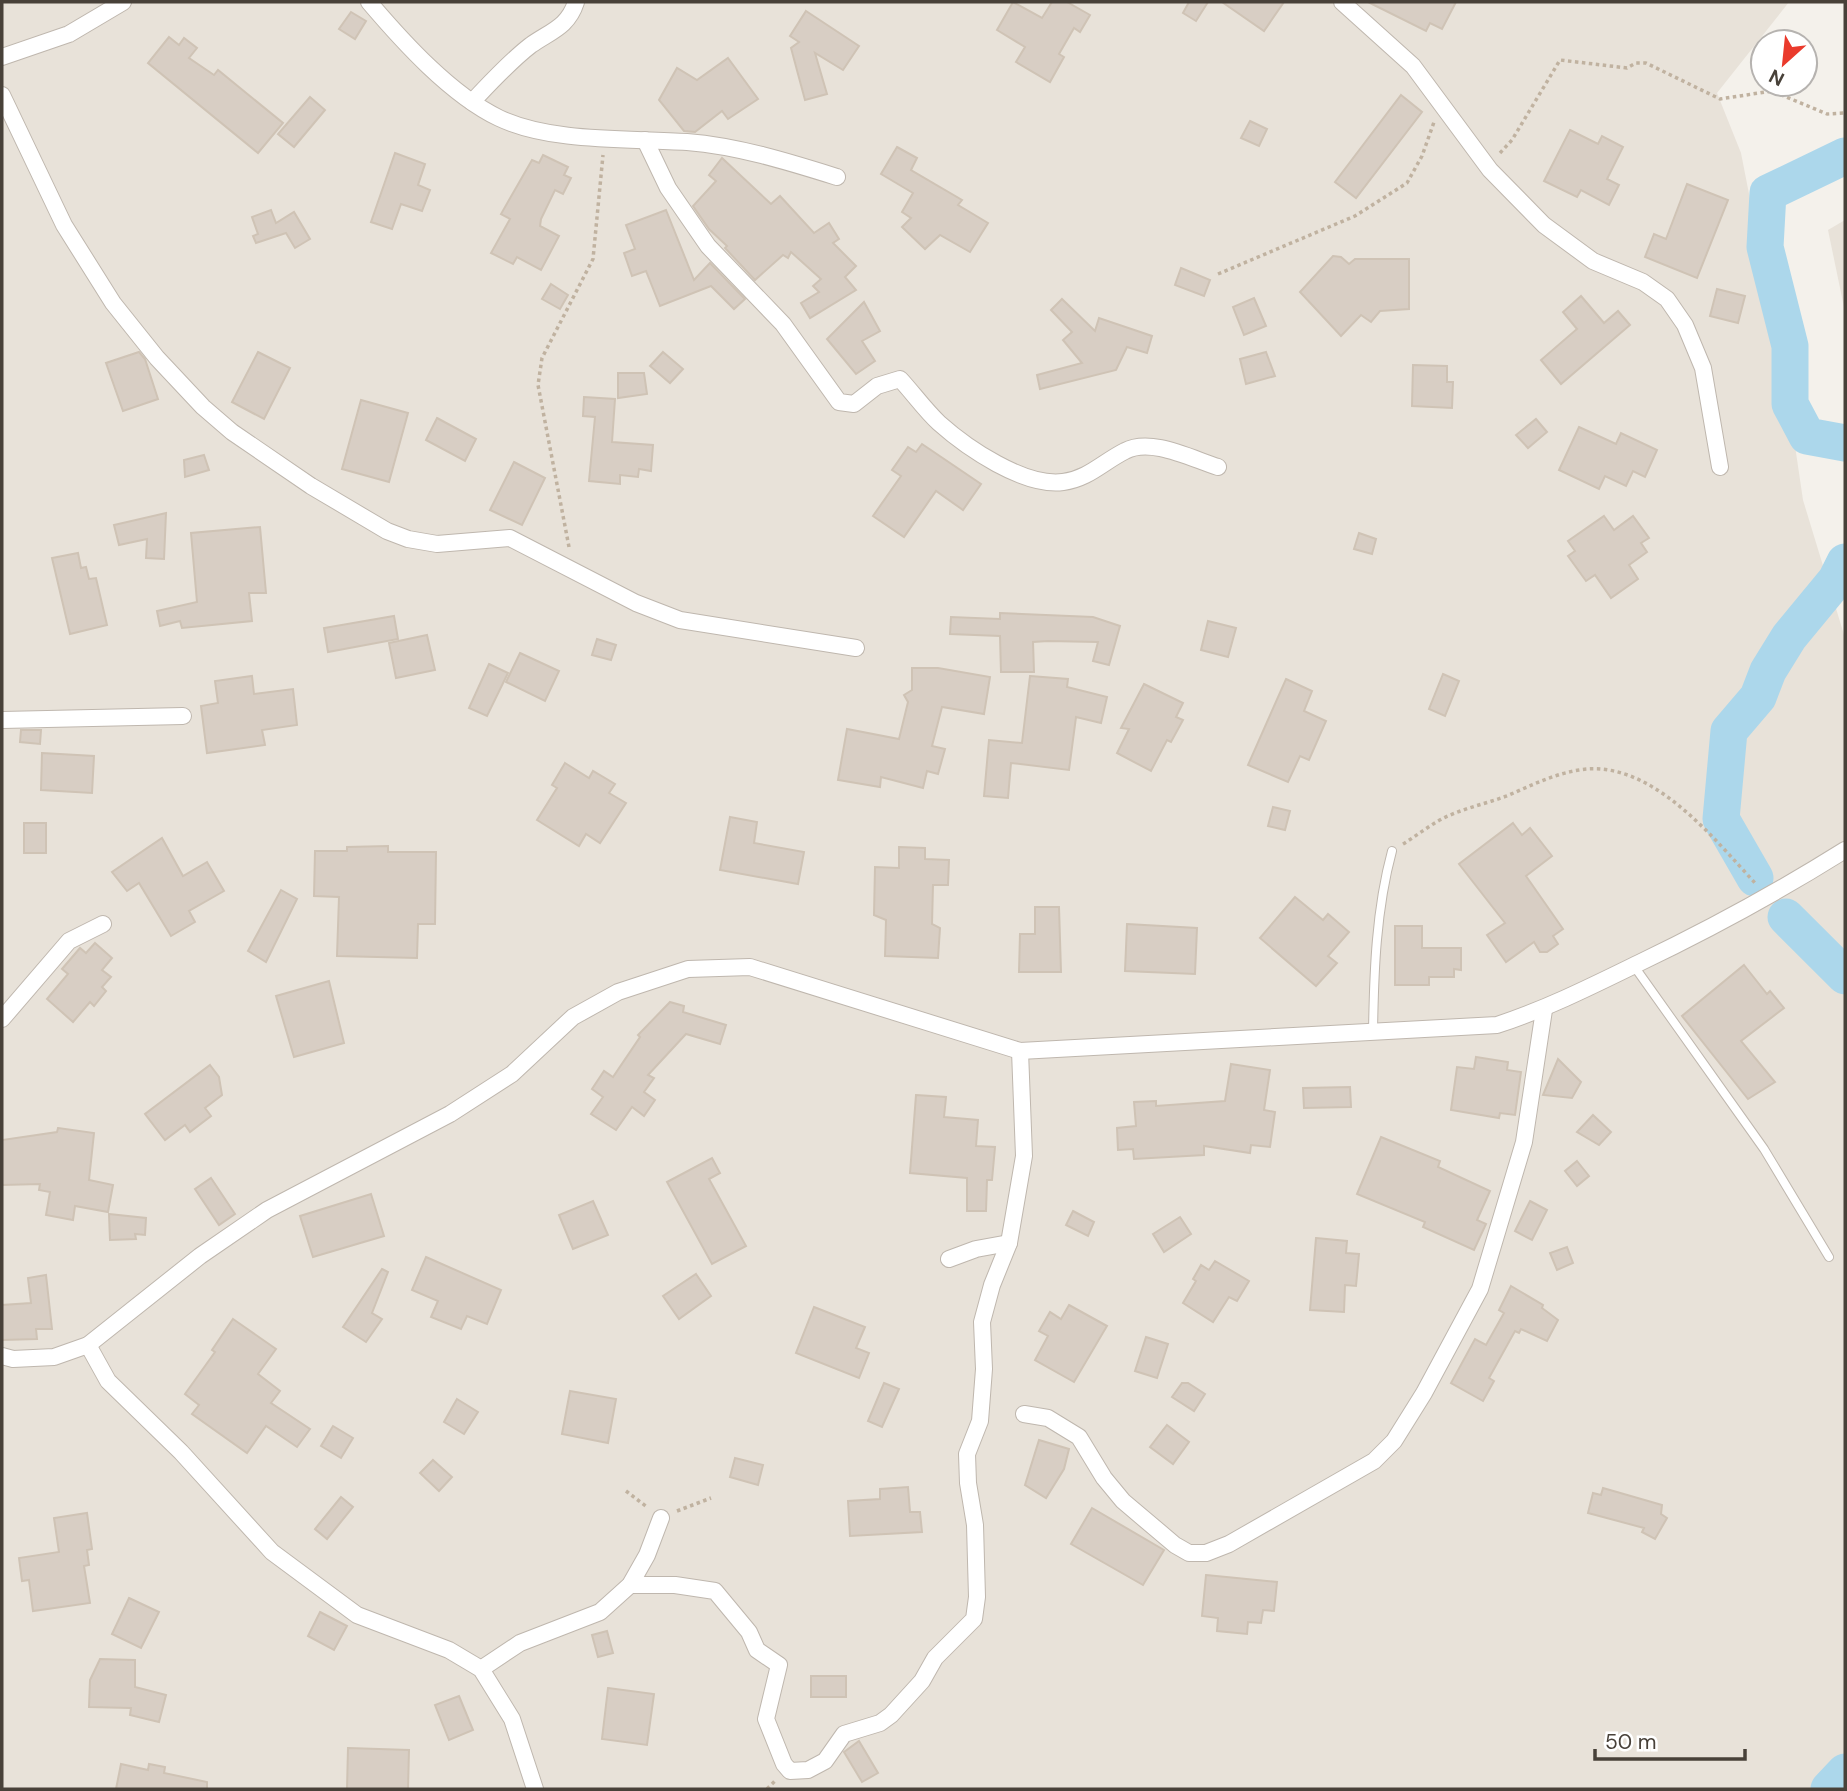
<svg xmlns="http://www.w3.org/2000/svg" width="1847" height="1791" viewBox="0 0 1847 1791" font-family="'DM Sans',sans-serif">
	<style>
		.residential { fill: #e8e2d9 }
		.lines { fill: none; stroke-linecap: round; stroke-linejoin: round }
		.river { stroke: #acd7eb; stroke-width: 37 }
		.building { fill: #d8cec4; stroke: #cfc3b5; stroke-width: 2 }
		.lane-casing { stroke: #bfb7ae; stroke-width: 10 }
		.street-casing { stroke: #bfb7ae; stroke-width: 18 }
		.path { stroke: #c0b2a0; stroke-width: 3.5; stroke-dasharray: 3.5 3.5; stroke-linecap: butt }
		.lane { stroke: #fff; stroke-width: 8 }
		.street { stroke: #fff; stroke-width: 16 }
	</style>
	<rect width="100%" height="100%" fill="#f4f1eb"/>
	<!-- residential -->
	<g class="residential">
		<polygon points="2,2 1789,2 1717,93 1741,153 1785,378 1803,500 1845,638 1845,1789 2,1789"/>
		<polygon points="1845,220 1845,312 1828,230"/>
	</g>
	<g class="lines">
		<!-- river -->
		<g class="river">
			<polyline points="1845,156 1768,193 1765,247 1790,346 1790,404 1807,436 1845,443"/>
			<polyline points="1755,878 1721,819 1729,731 1758,697 1768,671 1789,637 1836,580 1845,562"/>
			<polyline points="1786,917 1845,976"/>
			<polyline points="1829,1789 1845,1772"/>
		</g>
	</g>
	<!-- building -->
	<g class="building">
		<polygon points="1013,2 1042,18 1052,2 1067,2 1090,15 1080,32 1074,28 1059,54 1064,57 1050,82 1016,62 1025,47 997,30"/>
		<polygon points="1189,2 1208,2 1196,21 1183,13"/>
		<polygon points="1222,2 1284,2 1264,31"/>
		<polygon points="1368,2 1456,2 1442,29 1430,23 1426,31"/>
		<polygon points="806,11 859,46 843,70 815,53 827,94 805,100 791,48 799,42 790,36"/>
		<polygon points="351,12 366,21 355,39 339,29"/>
		<polygon points="169,37 179,45 184,38 197,48 189,58 214,75 218,70 283,123 258,153 148,63"/>
		<polygon points="728,58 758,99 728,119 722,111 695,132 684,131 659,100 677,68 697,80"/>
		<polygon points="1401,95 1422,112 1356,198 1335,182"/>
		<polygon points="310,97 325,110 294,147 278,134"/>
		<polygon points="1250,121 1267,129 1259,146 1241,138"/>
		<polygon points="1570,130 1598,144 1602,136 1623,147 1607,179 1619,185 1609,205 1581,190 1577,197 1544,181"/>
		<polygon points="897,147 917,158 911,170 962,200 958,205 988,223 970,252 940,235 925,249 902,227 911,218 902,212 913,193 881,174"/>
		<polygon points="395,153 425,164 418,185 430,190 422,211 401,204 392,229 371,222"/>
		<polygon points="543,155 568,167 564,175 571,178 563,194 555,190 541,219 540,226 559,236 541,270 517,257 513,264 491,253 510,219 501,214 532,160 539,163"/>
		<polygon points="722,158 771,204 780,196 814,233 829,223 839,239 833,243 856,266 845,277 856,290 810,318 801,303 819,292 813,286 821,279 791,252 788,258 783,255 755,280 725,248 727,246 709,229 693,206 716,181 709,175"/>
		<polygon points="1687,184 1728,200 1697,278 1645,257 1654,234 1666,239"/>
		<polygon points="271,210 276,223 294,212 310,239 295,248 286,233 256,243 253,236 258,234 252,217"/>
		<polygon points="666,210 694,280 710,263 745,299 734,309 711,286 660,306 646,271 632,276 624,253 635,249 626,225"/>
		<polygon points="1333,256 1341,257 1349,264 1355,259 1409,259 1409,309 1380,311 1371,322 1361,315 1341,336 1300,292"/>
		<polygon points="1181,268 1210,280 1204,296 1175,285"/>
		<polygon points="551,284 568,295 560,309 542,299"/>
		<polygon points="1717,289 1745,296 1738,323 1710,316"/>
		<polygon points="1581,296 1604,323 1618,311 1630,325 1561,384 1541,360 1577,329 1563,312"/>
		<polygon points="1254,298 1266,326 1244,335 1233,307"/>
		<polygon points="1062,299 1095,331 1099,318 1152,336 1147,353 1127,347 1116,370 1040,389 1037,375 1082,363 1063,340 1072,332 1051,310"/>
		<polygon points="864,302 880,331 862,341 875,361 856,374 827,339"/>
		<polygon points="139,352 145,359 158,399 123,411 106,363"/>
		<polygon points="258,352 290,368 264,419 232,402"/>
		<polygon points="663,352 683,369 670,383 650,366"/>
		<polygon points="1266,352 1275,376 1246,384 1240,359"/>
		<polygon points="1413,365 1447,366 1447,382 1453,382 1452,408 1412,406"/>
		<polygon points="618,373 644,373 647,394 618,398"/>
		<polygon points="584,397 615,399 612,442 653,445 651,471 639,469 638,477 620,475 620,484 589,481 595,417 583,416"/>
		<polygon points="361,400 408,413 389,482 342,469"/>
		<polygon points="437,418 476,439 465,461 426,440"/>
		<polygon points="1536,419 1547,432 1528,448 1516,435"/>
		<polygon points="1579,427 1616,444 1621,433 1657,450 1645,477 1633,471 1626,486 1605,476 1599,489 1559,470"/>
		<polygon points="922,444 981,484 963,510 936,491 904,537 873,516 901,476 892,470 908,447 916,452"/>
		<polygon points="204,455 209,470 185,477 184,460"/>
		<polygon points="514,462 545,478 522,525 490,510"/>
		<polygon points="166,513 164,559 146,558 147,539 119,545 114,525"/>
		<polygon points="1604,516 1614,530 1633,516 1649,538 1641,543 1647,552 1629,565 1638,579 1611,598 1595,575 1586,581 1568,556 1575,551 1568,541"/>
		<polygon points="260,527 266,593 249,593 252,621 182,628 180,621 160,626 157,611 197,602 191,533"/>
		<polygon points="1359,533 1376,539 1372,554 1354,549"/>
		<polygon points="78,553 81,568 86,567 89,579 96,578 107,625 70,634 52,558"/>
		<polygon points="1000,613 1093,617 1120,626 1109,665 1093,661 1098,642 1048,641 1033,642 1034,672 1001,672 1000,636 950,634 951,617 1000,619"/>
		<polygon points="394,616 398,639 328,652 324,628"/>
		<polygon points="1208,621 1236,628 1228,657 1201,650"/>
		<polygon points="427,635 435,670 396,678 389,643"/>
		<polygon points="597,639 616,645 611,660 592,655"/>
		<polygon points="520,653 559,671 545,701 506,682"/>
		<polygon points="489,664 508,673 487,716 469,708"/>
		<polygon points="912,668 938,668 990,677 984,714 942,707 932,746 945,749 938,774 927,771 923,788 881,777 880,787 838,780 847,729 899,739 908,702 904,695 912,690"/>
		<polygon points="1443,674 1459,681 1445,716 1429,709"/>
		<polygon points="252,676 254,694 293,689 297,725 262,730 265,745 207,753 201,706 218,703 215,681"/>
		<polygon points="1030,676 1068,679 1067,687 1107,697 1101,723 1076,717 1069,770 1011,763 1008,798 984,796 989,740 1022,743"/>
		<polygon points="1286,679 1312,691 1304,711 1326,721 1309,760 1300,756 1288,782 1248,765"/>
		<polygon points="1144,684 1183,703 1176,717 1183,720 1171,742 1167,740 1151,771 1117,753 1129,729 1121,728"/>
		<polygon points="21,730 41,730 40,744 20,742"/>
		<polygon points="42,753 94,756 92,793 41,790"/>
		<polygon points="565,763 589,778 593,771 615,784 609,793 626,803 600,843 586,834 579,846 537,820 557,788 552,785"/>
		<polygon points="1273,807 1290,811 1285,830 1268,826"/>
		<polygon points="730,817 757,822 754,843 804,852 798,884 720,870"/>
		<rect x="24" y="823" width="22" height="30"/>
		<polygon points="1513,823 1522,835 1530,828 1552,856 1526,876 1563,929 1553,936 1558,944 1547,952 1540,952 1534,942 1506,962 1487,935 1505,923 1459,864"/>
		<polygon points="162,838 183,876 207,862 224,891 189,911 195,922 171,936 139,883 127,891 112,872"/>
		<polygon points="388,846 388,852 436,852 435,924 418,924 417,958 337,956 339,897 314,896 315,851 347,851 347,847"/>
		<polygon points="899,847 925,848 925,859 949,860 948,885 933,885 932,924 940,928 938,958 885,956 886,920 874,915 875,867 899,868"/>
		<polygon points="281,890 297,899 266,962 248,951"/>
		<polygon points="1295,897 1323,920 1328,914 1349,932 1328,956 1337,963 1316,986 1260,938"/>
		<polygon points="1035,907 1059,907 1061,972 1019,972 1020,934 1035,934"/>
		<polygon points="1127,924 1197,928 1195,974 1125,971"/>
		<polygon points="1395,926 1422,926 1422,948 1461,948 1461,970 1454,969 1454,977 1429,977 1429,985 1395,985"/>
		<polygon points="95,943 112,958 102,970 111,977 102,987 106,991 94,1006 90,1002 73,1022 47,999 68,974 62,969 80,948 86,953"/>
		<polygon points="1744,965 1767,994 1770,991 1784,1008 1741,1041 1775,1082 1748,1099 1682,1016"/>
		<polygon points="329,981 344,1043 294,1057 276,996"/>
		<polygon points="670,1002 684,1006 683,1012 726,1025 720,1044 686,1034 648,1075 654,1078 644,1092 655,1100 644,1116 632,1107 616,1130 591,1114 603,1097 592,1089 604,1071 613,1077 640,1037 638,1035"/>
		<polygon points="1476,1057 1508,1062 1507,1070 1521,1072 1515,1115 1500,1113 1499,1118 1451,1110 1457,1067 1474,1069"/>
		<polygon points="1558,1059 1581,1082 1572,1098 1543,1095"/>
		<polygon points="1231,1064 1270,1070 1264,1110 1275,1112 1270,1147 1251,1145 1250,1153 1204,1146 1204,1155 1134,1159 1133,1149 1118,1150 1117,1128 1136,1126 1134,1102 1156,1101 1156,1106 1225,1101"/>
		<polygon points="210,1065 219,1077 222,1095 205,1108 211,1116 190,1132 185,1125 165,1140 145,1114"/>
		<polygon points="1350,1087 1351,1107 1304,1108 1303,1088"/>
		<polygon points="916,1095 946,1097 944,1117 978,1120 976,1146 995,1147 992,1180 987,1180 986,1211 967,1211 967,1178 910,1173"/>
		<polygon points="1593,1115 1611,1132 1599,1145 1577,1132"/>
		<polygon points="58,1128 94,1133 89,1180 113,1185 108,1212 75,1206 73,1220 46,1215 50,1192 39,1190 40,1184 2,1185 2,1140 57,1132"/>
		<polygon points="1381,1137 1440,1161 1438,1167 1490,1191 1477,1220 1486,1224 1474,1250 1423,1227 1425,1222 1357,1194"/>
		<polygon points="712,1158 720,1173 709,1179 746,1246 712,1264 667,1182"/>
		<polygon points="1577,1161 1589,1176 1577,1186 1565,1171"/>
		<polygon points="211,1178 235,1214 219,1225 195,1189"/>
		<polygon points="371,1194 384,1236 313,1257 300,1216"/>
		<polygon points="593,1201 608,1235 573,1249 559,1215"/>
		<polygon points="1530,1201 1547,1210 1532,1240 1515,1231"/>
		<polygon points="1073,1211 1094,1222 1088,1236 1066,1225"/>
		<polygon points="109,1214 146,1218 145,1235 135,1234 136,1239 110,1240"/>
		<polygon points="1180,1217 1191,1234 1164,1252 1153,1234"/>
		<polygon points="1316,1238 1347,1241 1346,1253 1359,1254 1356,1286 1345,1285 1344,1312 1310,1310"/>
		<polygon points="1567,1247 1573,1263 1557,1270 1550,1253"/>
		<polygon points="426,1257 501,1290 487,1324 467,1316 461,1329 431,1317 438,1301 412,1290"/>
		<polygon points="1215,1261 1249,1281 1237,1301 1229,1297 1213,1322 1183,1303 1196,1281 1193,1279 1201,1265 1209,1270"/>
		<polygon points="382,1269 388,1272 372,1313 382,1319 366,1342 343,1327"/>
		<polygon points="696,1274 711,1296 679,1319 663,1296"/>
		<polygon points="46,1275 52,1329 36,1329 37,1339 2,1340 2,1305 31,1303 28,1278"/>
		<polygon points="1511,1286 1543,1305 1542,1308 1558,1320 1547,1341 1521,1329 1519,1333 1515,1331 1489,1378 1494,1381 1483,1401 1451,1383 1475,1339 1486,1345 1504,1313 1499,1310"/>
		<polygon points="1069,1305 1107,1326 1074,1382 1035,1360 1048,1336 1039,1331 1050,1312 1061,1319"/>
		<polygon points="814,1307 865,1327 856,1348 869,1353 859,1378 796,1353"/>
		<polygon points="233,1319 276,1349 258,1374 280,1391 271,1403 310,1429 297,1447 266,1426 247,1453 192,1414 199,1405 185,1394 215,1352 212,1350"/>
		<polygon points="1146,1337 1168,1344 1157,1378 1135,1371"/>
		<polygon points="884,1383 899,1389 882,1427 868,1421"/>
		<polygon points="1182,1383 1188,1383 1205,1394 1194,1411 1172,1397"/>
		<polygon points="570,1391 616,1399 608,1443 562,1434"/>
		<polygon points="457,1399 478,1412 464,1434 444,1422"/>
		<polygon points="1167,1425 1189,1442 1173,1464 1150,1447"/>
		<polygon points="333,1426 353,1438 341,1458 321,1446"/>
		<polygon points="1039,1440 1069,1449 1064,1469 1046,1498 1025,1485"/>
		<polygon points="735,1458 763,1465 758,1485 730,1477"/>
		<polygon points="433,1460 452,1477 439,1491 420,1473"/>
		<polygon points="908,1487 910,1512 920,1512 922,1532 850,1536 848,1501 880,1499 880,1489"/>
		<polygon points="1603,1488 1662,1505 1661,1514 1667,1518 1655,1539 1642,1532 1644,1528 1588,1513 1593,1493 1601,1495"/>
		<polygon points="341,1497 353,1507 327,1539 315,1529"/>
		<polygon points="1092,1508 1164,1550 1143,1585 1071,1544"/>
		<polygon points="87,1513 92,1549 87,1550 89,1565 84,1566 90,1603 33,1611 29,1580 22,1581 19,1558 59,1552 54,1518"/>
		<polygon points="1206,1575 1277,1582 1274,1611 1263,1610 1261,1623 1248,1622 1247,1634 1217,1631 1218,1618 1202,1616"/>
		<polygon points="129,1598 159,1612 141,1648 112,1634"/>
		<polygon points="320,1612 347,1626 334,1650 308,1636"/>
		<polygon points="607,1631 613,1653 598,1657 592,1635"/>
		<polygon points="100,1659 135,1660 135,1687 166,1695 159,1722 130,1715 131,1708 89,1707 90,1680"/>
		<rect x="811" y="1676" width="35" height="21"/>
		<polygon points="608,1688 654,1694 647,1745 602,1739"/>
		<polygon points="459,1696 473,1730 449,1740 435,1705"/>
		<polygon points="859,1741 878,1773 862,1782 844,1752"/>
		<polygon points="348,1748 409,1750 408,1789 347,1789"/>
		<polygon points="121,1764 148,1770 149,1764 165,1767 164,1773 207,1782 207,1789 116,1789"/>
	</g>
	<g class="lines">
		<defs>
			<g id="lane">
				<polyline points="1634,966 1764,1149 1829,1257"/>
				<path d="M1373,1032C1374,971 1376,910 1392,851"/>
			</g>
			<g id="street">
				<path d="M369,2C403,42 451,95 499,118C552,143 629,138 687,142C738,146 789,162 837,177"/>
				<polyline points="1342,2 1413,66 1490,170 1544,225 1593,261 1643,282 1667,299 1685,325 1703,368 1720,467"/>
				<polyline points="2,57 69,34 123,2"/>
				<polyline points="2,95 64,225 113,303 157,358 203,407 232,432 311,486 387,531 408,539 437,544 510,538 636,603 680,620 856,648"/>
				<path d="M472,102C491,82 510,61 531,45C551,31 568,27 576,2"/>
				<path d="M645,140L668,188L708,246L783,324L839,402L854,404L877,386L900,379C913,393 925,410 939,423C967,448 1024,487 1063,482C1088,479 1103,462 1125,451C1151,437 1192,459 1218,467"/>
				<polyline points="2,720 183,716"/>
				<polyline points="2,1019 69,941 103,924"/>
				<polyline points="949,1259 976,1249 1009,1243"/>
				<polyline points="88,1345 108,1381 181,1452 272,1552 357,1615 449,1650 481,1669 512,1719 535,1789"/>
				<path d="M2,1356L13,1359L54,1357L88,1345L200,1256L267,1210L450,1114L512,1074L573,1017L618,992L688,969L750,967L1020,1051L1497,1025C1546,1009 1592,986 1639,963C1710,929 1778,892 1845,850"/>
				<polyline points="1024,1414 1048,1418 1079,1437 1104,1478 1123,1501 1175,1545 1189,1553 1206,1553 1229,1544 1374,1461 1394,1441 1424,1393 1480,1289 1524,1142 1544,1010"/>
				<polyline points="630,1585 675,1585 715,1591 749,1632 757,1650 779,1665 766,1719 784,1764 790,1771 808,1770 825,1761 844,1734 880,1723 891,1715 922,1681 935,1658 974,1619 977,1597 975,1525 968,1483 967,1454 980,1421 984,1369 982,1322 992,1285 1009,1243 1024,1156 1020,1051"/>
				<polyline points="481,1669 520,1643 600,1612 630,1585 647,1555 661,1518"/>
			</g>
		</defs>
		<!-- lane casing -->
		<use href="#lane" class="lane-casing"/>
		<!-- street casing -->
		<use href="#street" class="street-casing"/>
		<!-- path -->
		<g class="path">
			<polyline points="1500,153 1512,140 1560,60 1627,68 1636,63 1646,63 1720,99 1772,91 1827,114 1845,113"/>
			<polyline points="1218,274 1355,216 1407,183 1422,156 1434,122"/>
			<polyline points="569,547 538,385 542,358 593,259 603,155"/>
			<path d="M1403,844C1418,835 1432,823 1448,816C1468,807 1489,803 1509,795C1532,785 1554,774 1579,770C1651,758 1713,838 1756,884"/>
			<polyline points="626,1491 647,1507"/>
			<polyline points="677,1511 711,1498"/>
			<polyline points="767,1789 775,1781"/>
		</g>
		<!-- lane -->
		<use href="#lane" class="lane"/>
		<!-- street -->
		<use href="#street" class="street"/>
	</g>
	<!-- border -->
	<rect width="1847" height="1791" fill="none" stroke="#484139" stroke-width="7"/>
	<!-- north arrow -->
	<g transform="translate(1784 63) rotate(207)"><circle r="33" fill="#ffffff" stroke="#b6b3b0" stroke-width="2"/>
	<path d="M0-5L12 26L0 18L-12 26Z" fill="#ea3a2c"/>
	<text y="-10" font-size="19" font-weight="bold" text-anchor="middle" fill="#484139">N</text>
	</g>
	<!-- scale -->
	<path d="M1595 1749v10h150v-10" fill="none" stroke="#484139" stroke-width="3.5"/>
	<text x="1605" y="1749" font-size="21" fill="#484139" stroke="#ffffff" stroke-width="5" paint-order="stroke">50 m</text>
</svg>
